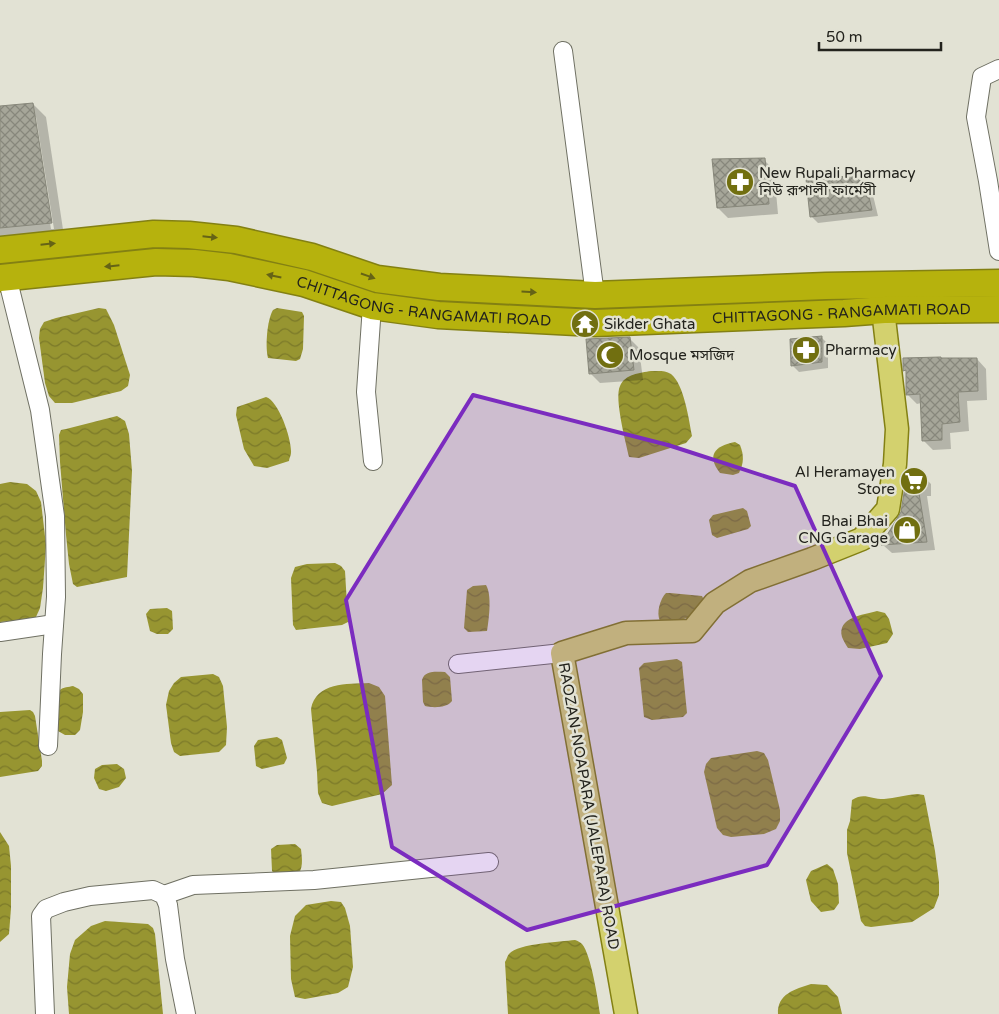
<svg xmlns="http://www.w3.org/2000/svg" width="999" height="1014" viewBox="0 0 999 1014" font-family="'Varela Round','Noto Sans Bengali',sans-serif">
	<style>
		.water { fill: url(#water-waves) }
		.shadow { fill: #0003; fill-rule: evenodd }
		.building { fill: url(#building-cross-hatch); stroke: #87877a }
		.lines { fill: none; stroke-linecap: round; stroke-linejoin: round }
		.minor-casing { stroke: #6f7063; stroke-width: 20 }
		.major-casing { stroke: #838013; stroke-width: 25 }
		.highway-casing { stroke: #838013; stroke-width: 29 }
		.minor { stroke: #fff; stroke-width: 18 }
		.major { stroke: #d3d16e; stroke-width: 22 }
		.highway { stroke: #b6b20d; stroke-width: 26 }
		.oneway { fill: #656316 }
		.marked { fill: #7b2cbf; fill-opacity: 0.2; stroke: #7b2cbf; stroke-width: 4; stroke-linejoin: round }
		.labels { text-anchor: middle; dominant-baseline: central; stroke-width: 5; stroke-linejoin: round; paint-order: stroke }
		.poi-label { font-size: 15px; fill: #23231d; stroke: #e2e2d4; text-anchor: start }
		.street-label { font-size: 15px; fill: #23231d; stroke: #e2e2d4 }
	</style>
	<defs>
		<pattern id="water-waves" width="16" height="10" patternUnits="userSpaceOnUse" patternTransform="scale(1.25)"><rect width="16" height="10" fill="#979531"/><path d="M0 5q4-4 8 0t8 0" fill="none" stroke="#7b7929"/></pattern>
		<pattern id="building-cross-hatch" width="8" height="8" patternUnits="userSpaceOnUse" patternTransform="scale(1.25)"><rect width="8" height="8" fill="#a6a699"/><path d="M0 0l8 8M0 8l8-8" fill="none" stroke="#87877c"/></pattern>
	</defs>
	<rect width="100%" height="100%" fill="#e2e2d4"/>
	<!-- water -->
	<g class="water">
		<polygon points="99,308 106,309 114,325 130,375 128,386 121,391 72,403 55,403 49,396 45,383 39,338 40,329 44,322 56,318"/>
		<path d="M277,308L302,312L304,316L303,349L300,359L296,361L268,358C265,347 267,320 273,310Z"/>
		<path d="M651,371C658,371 665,370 671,374C684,384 689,420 692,436L686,443L639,458L629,457C626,443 614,398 620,386C625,374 640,373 651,371Z"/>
		<path d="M266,397C279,401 292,440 291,453C291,456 289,458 289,461L267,468L254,466L244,449L236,415L237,407Z"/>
		<polygon points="117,416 125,421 129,434 132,471 127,577 77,587 73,584 69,564 66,535 60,462 59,435 61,430 66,429"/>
		<path d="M735,442L740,445C744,455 744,463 739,473L733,475L720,473C706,455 715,446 735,442Z"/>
		<polygon points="10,482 27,484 36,491 41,502 46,545 43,588 40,608 36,617 30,620 0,622 0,484"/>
		<polygon points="743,508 747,511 751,526 748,529 717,538 712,535 709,520 713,515"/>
		<polygon points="335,563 341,566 345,571 348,622 342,625 296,630 293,625 291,578 295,567 307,564"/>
		<path d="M486,585C492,595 489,618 487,631L468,632L464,628L467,590L473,586Z"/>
		<path d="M666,593H670L702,596L704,600L691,617L676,621H660C656,613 660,599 666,593Z"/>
		<polygon points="167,608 172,611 173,629 168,634 157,634 150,631 146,614 150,609"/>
		<path d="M877,611L885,613L889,619L893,634L887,643L860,649L848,648C846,645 843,640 842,637C837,617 863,615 877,611Z"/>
		<polygon points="677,659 682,662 687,713 683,717 652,720 644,717 639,668 644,663"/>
		<path d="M445,672L450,677L452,701C447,708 433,708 425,706L423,702L422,680C425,670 436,672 445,672Z"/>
		<polygon points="213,674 219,677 223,686 227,727 226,745 219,752 180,756 174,752 171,743 166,705 169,691 174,683 181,677"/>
		<path d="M369,683L379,687L385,696L392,785L382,794L332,806L322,803L318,793L317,772L311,709C316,682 347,684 369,683Z"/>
		<path d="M73,686L79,689L83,694V712L80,730L75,735H65L58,731C56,723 53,697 60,690C63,687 69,687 73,686Z"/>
		<polygon points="30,710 33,712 35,716 42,761 42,766 38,771 0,777 0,712"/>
		<polygon points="277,737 282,740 287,758 284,764 262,769 256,766 254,746 258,740"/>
		<polygon points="757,751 764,753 768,760 780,810 780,821 776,829 764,834 731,837 723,835 717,828 704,772 706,764 711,758"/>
		<polygon points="117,764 124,769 126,778 119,787 106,791 99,789 94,778 95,769 102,765"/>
		<path d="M917,794L924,795L925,799L935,851L939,882V895L934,908L912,922L871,927L865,926L861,921L847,853V830L850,821L852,800C864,792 870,799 884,799C895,798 906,795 917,794Z"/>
		<polygon points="0,832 9,846 11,866 11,908 9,934 0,942"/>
		<path d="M295,844L301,849C302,859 304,869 296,877L276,876L272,871L271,849L277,845Z"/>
		<polygon points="827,864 833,869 838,884 839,903 834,910 821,912 811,901 806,880 811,871"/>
		<polygon points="331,901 341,902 345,908 350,926 353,967 348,987 338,993 305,999 295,997 291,979 290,936 295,916 306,905"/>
		<polygon points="105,921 148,924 153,928 155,934 163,1014 69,1014 67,987 70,954 75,940 91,926"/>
		<path d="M575,940C578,941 580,942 582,944C591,954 598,1000 600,1014H508L505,962C507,959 507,956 509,954C519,943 560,942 575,940Z"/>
		<path d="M811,984L827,985L838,997L842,1014H778C777,994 795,989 811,984Z"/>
	</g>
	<!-- shadow -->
	<g class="shadow">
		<path d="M33,104L46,117L64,236L0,242V107ZM34,117H36L54,229H51Z"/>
		<polygon points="764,160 774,170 778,214 728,218 718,208"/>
		<polygon points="863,176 870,183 878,216 818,223 811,216"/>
		<polygon points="821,337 828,344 828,368 799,372 792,365"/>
		<polygon points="629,338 639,348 643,380 600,383 590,373"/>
		<polygon points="977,359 986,369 987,400 967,401 969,431 950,433 951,449 933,450 923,440 921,403 917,404 907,394 907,373 905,370"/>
		<polygon points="922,475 931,484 931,496 927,496 935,550 892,553 883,545"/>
	</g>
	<!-- building -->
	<g class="building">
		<polygon points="33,103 52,223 0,228 0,106"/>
		<polygon points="765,158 769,204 717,208 712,159"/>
		<polygon points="864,175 872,210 810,217 806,179"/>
		<polygon points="822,336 822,362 791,366 790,339"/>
		<polygon points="630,337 634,370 589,374 586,339"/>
		<polygon points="941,357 941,358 977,358 978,391 958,392 960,422 942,424 942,440 922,441 920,394 906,395 906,370 903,371 903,358"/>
		<polygon points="907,474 923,474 923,487 918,487 927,542 881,545 901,512"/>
	</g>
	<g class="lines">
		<defs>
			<g id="minor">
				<polyline points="563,51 595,295"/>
				<polyline points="999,69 982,77 976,117 988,181 999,251"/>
				<polyline points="7,277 40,410 55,516 56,597 52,654 48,746"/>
				<polyline points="372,306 366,392 373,461"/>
				<polyline points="0,632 54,624"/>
				<polyline points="458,664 562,653"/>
				<polyline points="164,895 193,885 314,880 489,862"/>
				<polyline points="45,1014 41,916 46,909 64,902 90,896 153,890 164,895 168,905 175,959 186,1014"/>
			</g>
			<polyline id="major" points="626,1014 562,653 626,633 692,631 715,603 750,581 812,559 862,539 888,509 895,464 897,429 881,293"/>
			<g id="highway">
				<polyline points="0,250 154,234 189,235 236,240 312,257 377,279 439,287 595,295 826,286 999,283"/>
				<path id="s1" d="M0,278L136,264L156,262L194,263L229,267L304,283L372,306L438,315L595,323L844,313L884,310L999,309"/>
			</g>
		</defs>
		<!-- minor casing -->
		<use href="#minor" class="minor-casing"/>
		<!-- major casing -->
		<use href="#major" class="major-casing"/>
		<!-- highway casing -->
		<use href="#highway" class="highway-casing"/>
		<!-- minor -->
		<use href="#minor" class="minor"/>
		<!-- major -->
		<use href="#major" class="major"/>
		<!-- highway -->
		<use href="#highway" class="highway"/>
	</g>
	<!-- one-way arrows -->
	<defs><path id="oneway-solid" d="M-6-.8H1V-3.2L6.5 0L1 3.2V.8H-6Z" transform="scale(1.25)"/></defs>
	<g class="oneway">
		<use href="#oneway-solid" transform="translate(210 237) rotate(6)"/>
		<use href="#oneway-solid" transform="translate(48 244) rotate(-6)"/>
		<use href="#oneway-solid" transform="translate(112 266) rotate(174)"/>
		<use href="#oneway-solid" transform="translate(274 276) rotate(-168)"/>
		<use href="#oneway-solid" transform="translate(368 276) rotate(19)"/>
		<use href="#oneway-solid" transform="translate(529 292) rotate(3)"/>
	</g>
	<!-- marked area -->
	<path class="marked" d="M473,395L668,445L795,486L881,676L767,865L527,930L392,847L346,600Z"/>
	<!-- icons -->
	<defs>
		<symbol id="pharmacy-disc" viewBox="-11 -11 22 22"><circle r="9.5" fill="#716f10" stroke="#e2e2d4"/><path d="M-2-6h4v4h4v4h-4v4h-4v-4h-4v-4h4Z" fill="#fff"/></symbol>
		<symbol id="temple-disc" viewBox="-11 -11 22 22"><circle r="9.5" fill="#716f10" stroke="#e2e2d4"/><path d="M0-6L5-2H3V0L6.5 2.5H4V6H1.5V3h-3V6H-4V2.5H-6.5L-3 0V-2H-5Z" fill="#fff"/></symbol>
		<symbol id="mosque-disc" viewBox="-11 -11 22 22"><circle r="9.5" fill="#716f10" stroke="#e2e2d4"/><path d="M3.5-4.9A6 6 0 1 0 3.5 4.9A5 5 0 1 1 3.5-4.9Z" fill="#fff"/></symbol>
		<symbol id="supermarket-disc" viewBox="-11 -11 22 22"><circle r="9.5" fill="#716f10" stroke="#e2e2d4"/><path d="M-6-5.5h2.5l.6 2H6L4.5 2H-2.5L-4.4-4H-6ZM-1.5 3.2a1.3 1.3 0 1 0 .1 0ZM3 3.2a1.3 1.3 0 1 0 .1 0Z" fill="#fff"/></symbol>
		<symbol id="shop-disc" viewBox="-11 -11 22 22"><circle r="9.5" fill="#716f10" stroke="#e2e2d4"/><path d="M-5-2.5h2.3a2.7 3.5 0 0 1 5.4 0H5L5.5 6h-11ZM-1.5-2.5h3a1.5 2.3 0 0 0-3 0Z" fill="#fff"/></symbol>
	</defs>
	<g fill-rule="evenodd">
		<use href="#pharmacy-disc" x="724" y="166" width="32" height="32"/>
		<use href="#temple-disc" x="569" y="308" width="32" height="32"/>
		<use href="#pharmacy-disc" x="790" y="334" width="32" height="32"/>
		<use href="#mosque-disc" x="594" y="339" width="32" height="32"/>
		<use href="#supermarket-disc" x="898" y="465" width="32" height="32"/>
		<use href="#shop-disc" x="891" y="514" width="32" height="32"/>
	</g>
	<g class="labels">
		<!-- poi labels -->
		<g class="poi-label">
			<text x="759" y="173">New Rupali Pharmacy<tspan x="759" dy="17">নিউ রূপালী ফার্মেসী</tspan></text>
			<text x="604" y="324">Sikder Ghata</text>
			<text x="825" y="350">Pharmacy</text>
			<text x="629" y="355">Mosque মসজিদ</text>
			<text x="895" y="472" text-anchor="end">Al Heramayen<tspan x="895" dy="17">Store</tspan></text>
			<text x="888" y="521" text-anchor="end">Bhai Bhai<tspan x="888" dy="17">CNG Garage</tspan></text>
		</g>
		<!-- street labels -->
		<g class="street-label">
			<text stroke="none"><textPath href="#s1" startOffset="429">CHITTAGONG - RANGAMATI ROAD</textPath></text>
			<text stroke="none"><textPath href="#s1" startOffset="849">CHITTAGONG - RANGAMATI ROAD</textPath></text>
			<text transform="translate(589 806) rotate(80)">RAOZAN-NOAPARA (JALEPARA) ROAD</text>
		</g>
	</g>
	<!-- scale -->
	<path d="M819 42v8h122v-8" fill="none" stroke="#23231d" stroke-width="2.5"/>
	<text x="826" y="42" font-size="15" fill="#23231d" stroke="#e2e2d4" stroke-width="4" paint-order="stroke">50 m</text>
</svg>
